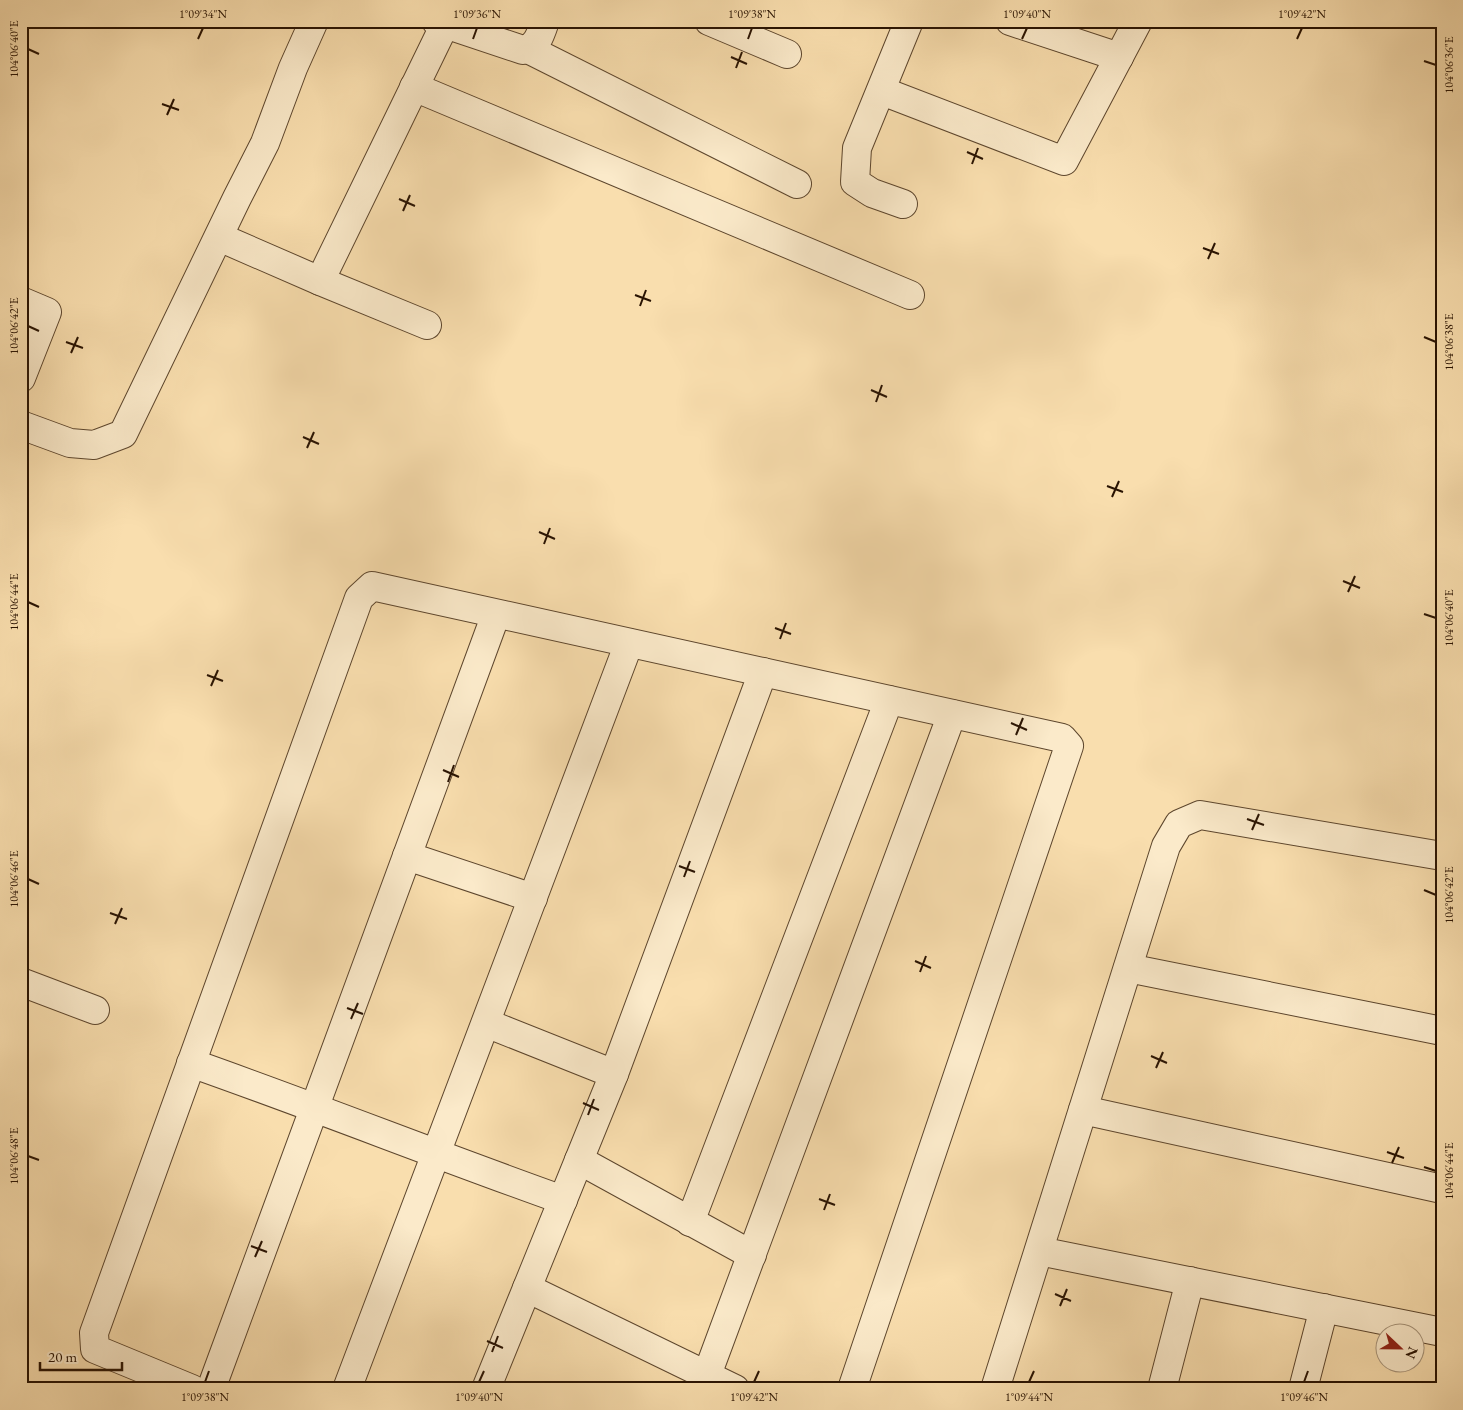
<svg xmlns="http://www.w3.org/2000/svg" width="1463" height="1410" viewBox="0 0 1463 1410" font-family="'EB Garamond',serif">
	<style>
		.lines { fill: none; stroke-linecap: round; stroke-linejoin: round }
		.minor-casing { stroke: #5d462d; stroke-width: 30 }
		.minor { stroke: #fbeaca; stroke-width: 28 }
		.ticks { fill: none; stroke: #291302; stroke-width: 2 }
		.neatline { fill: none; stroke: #291302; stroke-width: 2 }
		.ticks-label { font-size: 12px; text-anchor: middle; fill: #291302 }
	</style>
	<rect width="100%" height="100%" fill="#f9deae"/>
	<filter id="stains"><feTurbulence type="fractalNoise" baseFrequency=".004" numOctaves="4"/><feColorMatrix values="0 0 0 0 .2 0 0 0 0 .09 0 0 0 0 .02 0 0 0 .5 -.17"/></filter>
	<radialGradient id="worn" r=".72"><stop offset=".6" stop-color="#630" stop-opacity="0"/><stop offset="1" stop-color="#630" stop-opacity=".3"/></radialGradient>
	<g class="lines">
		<defs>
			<g id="minor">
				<path d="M436,21L523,50C537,48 541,33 545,21"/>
				<polyline points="709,21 787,54"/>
				<polyline points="1010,21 1119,57"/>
				<polyline points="528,49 797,184"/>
				<polyline points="414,87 910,295"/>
				<polyline points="882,91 1064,161 1138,21"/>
				<polyline points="903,204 872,193 855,182 857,148 909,21"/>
				<polyline points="219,237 320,281 427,325"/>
				<polyline points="320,281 445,24"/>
				<polyline points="21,301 47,312 21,378"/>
				<polyline points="21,425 70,443 94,445 123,434 237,198 265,143 293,68 314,21"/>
				<polyline points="407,856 533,898"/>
				<polyline points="1128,968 1442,1031"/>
				<polyline points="21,982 95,1010"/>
				<polyline points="486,1023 614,1074"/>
				<path d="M191,1063C316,1107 439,1156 563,1200"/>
				<polyline points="1083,1110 1442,1189"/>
				<polyline points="579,1160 752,1255"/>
				<polyline points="690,1222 889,700"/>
				<polyline points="1039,1251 1442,1332"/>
				<polyline points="527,1288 735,1389"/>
				<polyline points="707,1375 952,714"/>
				<polyline points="192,1389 95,1349 94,1333 359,598 372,586 1062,738 1069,746 852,1389"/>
				<polyline points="211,1389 496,614"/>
				<polyline points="347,1389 629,643"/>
				<polyline points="486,1389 614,1074 763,672"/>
				<polyline points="995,1389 1166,846 1179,824 1200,815 1442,856"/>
				<polyline points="1162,1389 1190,1281"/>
				<polyline points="1303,1389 1324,1308"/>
			</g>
		</defs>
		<!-- minor casing -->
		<use href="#minor" class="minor-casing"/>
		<!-- minor -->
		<use href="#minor" class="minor"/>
	</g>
	<!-- ticks -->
	<path class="ticks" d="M198,39L203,28M473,39L477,28M748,39L752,28M1022,39L1027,28M1297,39L1302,28M28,49L39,54M731,57L747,64M1424,61L1436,65M736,68L742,52M162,104L179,110M167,115L174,99M967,152L983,159M972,164L978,148M399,199L415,206M403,211L410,195M1203,248L1219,254M1208,259L1215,243M635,295L651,301M640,306L646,290M28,326L39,331M1424,337L1436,342M66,342L83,348M71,353L78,337M871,390L887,397M876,402L882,385M303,437L319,444M307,448L314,432M1107,486L1123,492M1112,497L1119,481M539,532L555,539M544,544L550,528M1343,581L1360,588M1348,592L1355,576M28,602L39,607M1424,614L1436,618M775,628L791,634M780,639L786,623M207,675L223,681M211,686L218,670M1011,723L1027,730M1016,735L1023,718M443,770L459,777M448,782L454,765M1247,819L1264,825M1252,830L1259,814M679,866L695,872M684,877L690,861M28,879L39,884M1424,890L1436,895M110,913L127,919M115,924L122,908M915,961L931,968M920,972L926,956M347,1008L363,1014M351,1019L358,1003M1151,1056L1167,1063M1156,1068L1163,1052M583,1103L599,1110M588,1115L594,1099M1387,1152L1404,1158M28,1156L39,1160M1392,1163L1399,1147M1424,1167L1436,1171M819,1199L835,1205M824,1210L830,1194M251,1246L267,1252M255,1257L262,1241M1055,1294L1071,1301M1060,1306L1067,1289M487,1341L503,1348M492,1352L498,1336M205,1382L209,1371M479,1382L484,1371M754,1382L759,1371M1029,1382L1034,1371M1304,1382L1308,1371"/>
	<!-- margin -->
	<rect width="1463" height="1410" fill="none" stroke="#f9deae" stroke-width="55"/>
	<!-- north arrow -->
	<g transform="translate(1400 1348) rotate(112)"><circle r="24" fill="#fbeaca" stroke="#a7947a"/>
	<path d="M0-4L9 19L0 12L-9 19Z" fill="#8f2418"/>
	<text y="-8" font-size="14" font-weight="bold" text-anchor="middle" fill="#291302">N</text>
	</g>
	<!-- scale -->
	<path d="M40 1362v8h82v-8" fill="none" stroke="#291302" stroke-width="2.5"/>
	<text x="48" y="1362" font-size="15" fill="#291302" stroke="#fbeaca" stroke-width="4" paint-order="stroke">20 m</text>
	<rect x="28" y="28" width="1408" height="1354" class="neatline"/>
	<g class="ticks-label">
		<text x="203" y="18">1°09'34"N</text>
		<text x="477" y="18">1°09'36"N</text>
		<text x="752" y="18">1°09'38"N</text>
		<text x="1027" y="18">1°09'40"N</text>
		<text x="1302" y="18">1°09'42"N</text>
		<text transform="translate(14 49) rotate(-90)" y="4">104°06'40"E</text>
		<text transform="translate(1449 65) rotate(-90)" y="4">104°06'36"E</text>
		<text transform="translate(14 326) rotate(-90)" y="4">104°06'42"E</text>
		<text transform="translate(1449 342) rotate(-90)" y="4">104°06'38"E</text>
		<text transform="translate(14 602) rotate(-90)" y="4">104°06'44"E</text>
		<text transform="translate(1449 618) rotate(-90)" y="4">104°06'40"E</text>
		<text transform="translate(14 879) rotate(-90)" y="4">104°06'46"E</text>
		<text transform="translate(1449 895) rotate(-90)" y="4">104°06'42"E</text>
		<text transform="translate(14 1156) rotate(-90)" y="4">104°06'48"E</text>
		<text transform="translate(1449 1171) rotate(-90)" y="4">104°06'44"E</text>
		<text x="205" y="1401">1°09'38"N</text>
		<text x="479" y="1401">1°09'40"N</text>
		<text x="754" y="1401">1°09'42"N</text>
		<text x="1029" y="1401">1°09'44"N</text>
		<text x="1304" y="1401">1°09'46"N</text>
	</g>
	<rect width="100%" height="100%" filter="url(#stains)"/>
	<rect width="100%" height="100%" fill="url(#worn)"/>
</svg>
